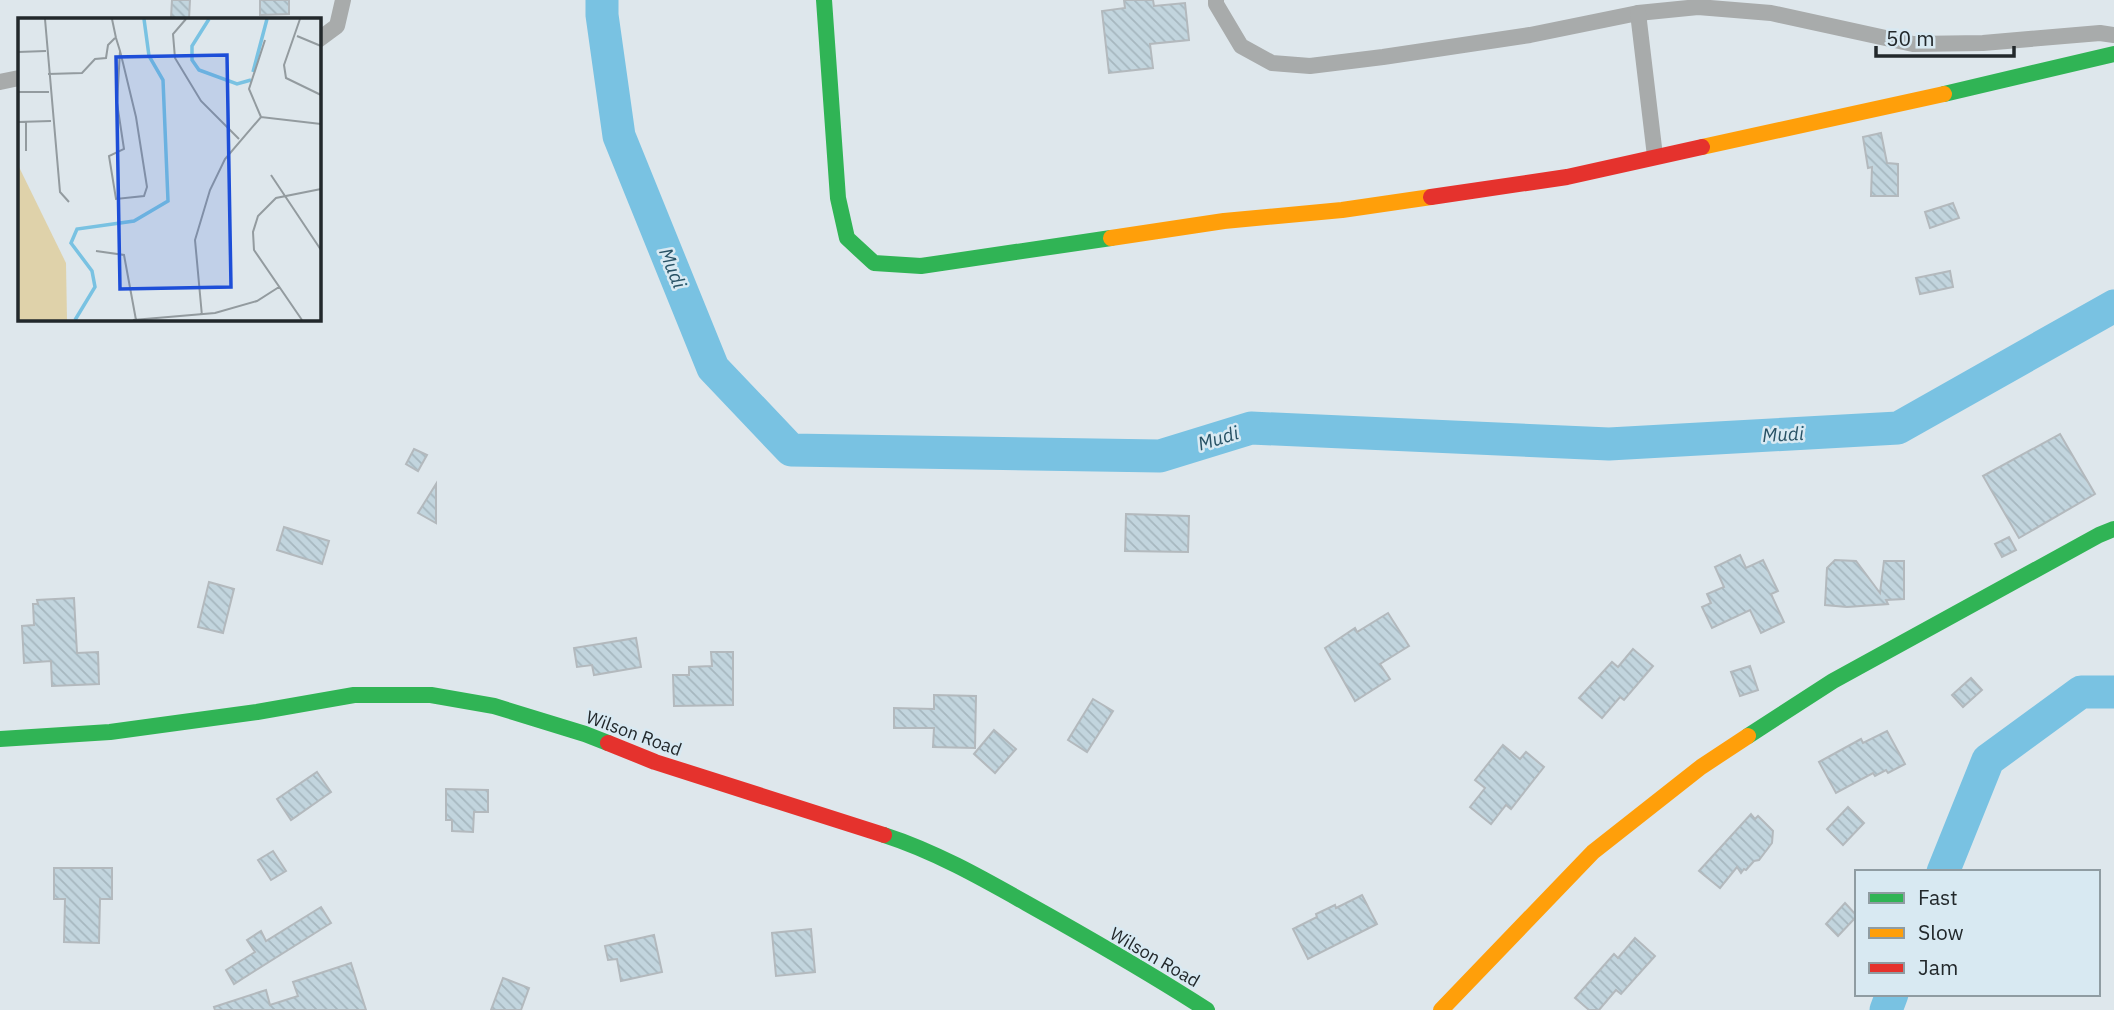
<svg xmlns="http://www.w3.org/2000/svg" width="2114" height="1010" viewBox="0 0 2114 1010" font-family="'IBM Plex Sans',sans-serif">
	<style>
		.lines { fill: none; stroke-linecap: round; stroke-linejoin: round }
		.river { stroke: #79c2e2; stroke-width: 33 }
		.building { fill: url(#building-back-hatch); stroke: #b3b9bd; stroke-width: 2 }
		.street { stroke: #a8abab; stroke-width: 16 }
		.fast { stroke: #30b455; stroke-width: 16 }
		.slow { stroke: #ff9f0a; stroke-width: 16 }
		.jam { stroke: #e5322d; stroke-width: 16 }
		.labels { text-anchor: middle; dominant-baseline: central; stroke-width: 5; stroke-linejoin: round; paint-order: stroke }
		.street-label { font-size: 18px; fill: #22282b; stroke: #d8e9f2 }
		.water-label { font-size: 19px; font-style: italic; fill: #285265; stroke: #d8e9f2 }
		.inset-river { fill: none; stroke: #79c2e2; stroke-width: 3.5 }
		.inset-road { fill: none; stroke: #939b9f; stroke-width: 2 }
		.view { fill: #1d4ed8; fill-opacity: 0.15; stroke: #1d4ed8; stroke-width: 3.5 }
		.inset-edge { fill: none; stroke: #22282b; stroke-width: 3.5 }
	</style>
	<defs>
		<pattern id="building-back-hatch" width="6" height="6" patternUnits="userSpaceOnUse" patternTransform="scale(1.75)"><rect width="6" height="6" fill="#c2d5de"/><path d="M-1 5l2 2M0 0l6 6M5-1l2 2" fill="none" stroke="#a6b7bf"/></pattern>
	</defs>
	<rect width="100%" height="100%" fill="#dee7ec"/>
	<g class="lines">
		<!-- river -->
		<g class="river">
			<polyline points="602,0 602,15 619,136 713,368 791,450 1160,456 1251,428 1609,444 1898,428 2114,306"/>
			<polyline points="1943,872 1988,760 2081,692 2114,692"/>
			<polyline points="1886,1010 1892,994"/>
		</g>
	</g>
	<!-- building -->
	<g class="building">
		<polygon points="172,0 190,0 189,19 171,18"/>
		<polygon points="260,0 289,0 289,14 260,15"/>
		<polygon points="1124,0 1153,0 1154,6 1185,3 1189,40 1150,44 1153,68 1109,73 1102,11 1125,8"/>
		<polygon points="1881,133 1887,163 1898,164 1898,196 1871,196 1872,167 1868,168 1863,137"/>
		<polygon points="1953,203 1959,218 1930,228 1925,212"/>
		<polygon points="1950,271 1953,287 1920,294 1916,278"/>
		<polygon points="2060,434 2095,494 2019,538 1983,476"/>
		<polygon points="414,449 427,455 418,471 406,464"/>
		<polygon points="436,484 436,523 418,513"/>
		<polygon points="1126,514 1189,516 1188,552 1125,551"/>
		<polygon points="284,527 329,541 322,564 277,550"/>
		<polygon points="2009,537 2016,550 2002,557 1995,544"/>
		<polygon points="1740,555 1746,568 1763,560 1778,591 1771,594 1784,622 1761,633 1750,610 1712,628 1702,607 1711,603 1707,594 1724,587 1715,567"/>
		<polygon points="1835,560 1856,561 1880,593 1884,561 1904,561 1904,599 1886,600 1888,604 1847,607 1825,605 1827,568"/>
		<polygon points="209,582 234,589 223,633 198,627"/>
		<polygon points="74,598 77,653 98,652 99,684 52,686 51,661 24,663 22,626 34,625 33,604 38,604 37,600"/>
		<polygon points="1388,613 1409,646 1380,664 1390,679 1355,701 1325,648 1355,628 1357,632"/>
		<polygon points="636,638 641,667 594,675 592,665 577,667 574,648"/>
		<polygon points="1633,649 1653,666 1624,700 1620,697 1602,718 1579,698 1612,662 1618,667"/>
		<polygon points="711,652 733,652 733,705 674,706 673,675 689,675 689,667 712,666"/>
		<polygon points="1750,666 1758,690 1740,696 1731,672"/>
		<polygon points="1971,678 1982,690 1963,707 1952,695"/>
		<polygon points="934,695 976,696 975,748 933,747 934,728 894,728 894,708 934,709"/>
		<polygon points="1093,699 1113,711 1087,752 1068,740"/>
		<polygon points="994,730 1016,749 995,773 974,754"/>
		<polygon points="1887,731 1905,764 1888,773 1886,770 1875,776 1873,773 1836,793 1819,762 1861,739 1863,743"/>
		<polygon points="1503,745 1520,759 1526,752 1544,767 1511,809 1506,805 1491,824 1470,807 1485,788 1475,780"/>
		<polygon points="317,772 331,792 291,820 277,799"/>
		<polygon points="446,789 488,790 488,812 474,812 473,832 452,831 452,820 446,820"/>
		<polygon points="1848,807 1864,823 1843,845 1827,829"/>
		<polygon points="1751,814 1755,819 1758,816 1773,831 1772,843 1759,860 1754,861 1746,870 1744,869 1741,873 1737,867 1720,888 1699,871"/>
		<polygon points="273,851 286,871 271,880 258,860"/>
		<polygon points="54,868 112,868 112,899 100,899 99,943 64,942 65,899 54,899"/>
		<polygon points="1362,895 1377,924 1308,959 1293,929 1317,917 1316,914 1335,905 1336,908"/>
		<polygon points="1845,903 1857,916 1838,936 1826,924"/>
		<polygon points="321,907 331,923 234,984 226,970 255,952 247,940 261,931 266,941"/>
		<polygon points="811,929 815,972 776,976 772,933"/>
		<polygon points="654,935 662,972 621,981 617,959 608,960 605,946"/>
		<polygon points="1635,938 1655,956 1621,994 1616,990 1599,1010 1589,1010 1575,998 1614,954 1618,958"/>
		<polygon points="351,963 366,1010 215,1010 214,1007 266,990 270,1005 298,996 293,982"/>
		<polygon points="503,978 529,988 521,1010 491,1010"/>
	</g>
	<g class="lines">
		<!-- street -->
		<g class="street">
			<polyline points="1216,0 1216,4 1241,46 1272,63 1310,66 1383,57 1530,35 1638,13 1698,7 1771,13 1913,44 1983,43 2100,33 2114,35"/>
			<polyline points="1638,13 1655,156"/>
			<polyline points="318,40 337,26 343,0"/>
			<polyline points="0,82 19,78"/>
		</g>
		<!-- fast -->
		<g class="fast">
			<polyline points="824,0 838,198 847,238 874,263 921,266 1111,238"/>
			<polyline points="1944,94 2114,54"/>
			<polyline points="1748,736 1833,681 2099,535 2114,529"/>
			<polyline points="0,739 110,732 257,712 354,695 431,695 494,706 585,734 608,743"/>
			<path d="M884,835C943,854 997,887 1051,917C1104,947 1156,977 1207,1010"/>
		</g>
		<!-- slow -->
		<g class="slow">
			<polyline points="1702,147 1944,94"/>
			<polyline points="1111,238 1224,221 1342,210 1431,197"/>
			<polyline points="1441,1010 1593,852 1701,767 1748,736"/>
		</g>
		<!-- jam -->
		<g class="jam">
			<polyline points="1431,197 1567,177 1702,147"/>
			<polyline points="608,743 655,762 884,835"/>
		</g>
	</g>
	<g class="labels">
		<!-- street labels -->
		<g class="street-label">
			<text transform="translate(634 733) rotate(20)">Wilson Road</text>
			<text transform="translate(1155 957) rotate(30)">Wilson Road</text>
		</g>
		<!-- water labels -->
		<g class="water-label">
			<text transform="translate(673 268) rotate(68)">Mudi</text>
			<text transform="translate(1783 434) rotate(-3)">Mudi</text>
			<text transform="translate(1218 438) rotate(-17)">Mudi</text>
		</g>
	</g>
	<!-- overview -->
	<g transform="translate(18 18)">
		<rect width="303" height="303" fill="#dee7ec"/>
		<path d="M0,147L48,245L49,302H0Z" fill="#dfd2aa"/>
		<path class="inset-river" d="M191,1L174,28V42L181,52L219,66L233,62M235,54L249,1M57,302L77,269L74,253L53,225L59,211L116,203L150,183L145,62L131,38L126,1"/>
		<path class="inset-road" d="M27,1L42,174L51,184M94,1L98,20L102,33L105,45L118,99L129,169L126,178L98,181L91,138L106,131L99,85L102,33M168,1L155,16L157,40L183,83L221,121M282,1L266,47L268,60L303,77M279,18L303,28M0,34L28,33M30,56L64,55L77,41L88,40L90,27L97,20M0,74H31M243,99L231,71L247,22M0,104L33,103M8,104V133M253,157L303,232M78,233L106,237L118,302M184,298L177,222L192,172L207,141L243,99L303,106M115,302L197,295L239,283L261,269M284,302L236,232L235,214L240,198L258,180L303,171"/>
		<path class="view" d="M209,37L213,269L102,271L98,39Z"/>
		<rect width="303" height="303" class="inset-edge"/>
	</g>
	<!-- legend -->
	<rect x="1855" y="870" width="245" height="126" fill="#d8e9f2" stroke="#8f9ca2" stroke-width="2"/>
	<rect x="1869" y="893" width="35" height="10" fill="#30b455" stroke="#8f9ca2" stroke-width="2"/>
	<text x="1918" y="905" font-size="21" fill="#22282b">Fast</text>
	<rect x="1869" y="928" width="35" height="10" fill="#ff9f0a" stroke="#8f9ca2" stroke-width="2"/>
	<text x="1918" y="940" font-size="21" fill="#22282b">Slow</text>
	<rect x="1869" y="963" width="35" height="10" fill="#e5322d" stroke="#8f9ca2" stroke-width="2"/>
	<text x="1918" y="975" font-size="21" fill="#22282b">Jam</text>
	<!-- scale -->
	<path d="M1876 46v10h138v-10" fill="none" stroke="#22282b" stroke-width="3.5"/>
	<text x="1886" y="46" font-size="21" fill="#22282b" stroke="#d8e9f2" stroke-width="5" paint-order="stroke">50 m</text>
</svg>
